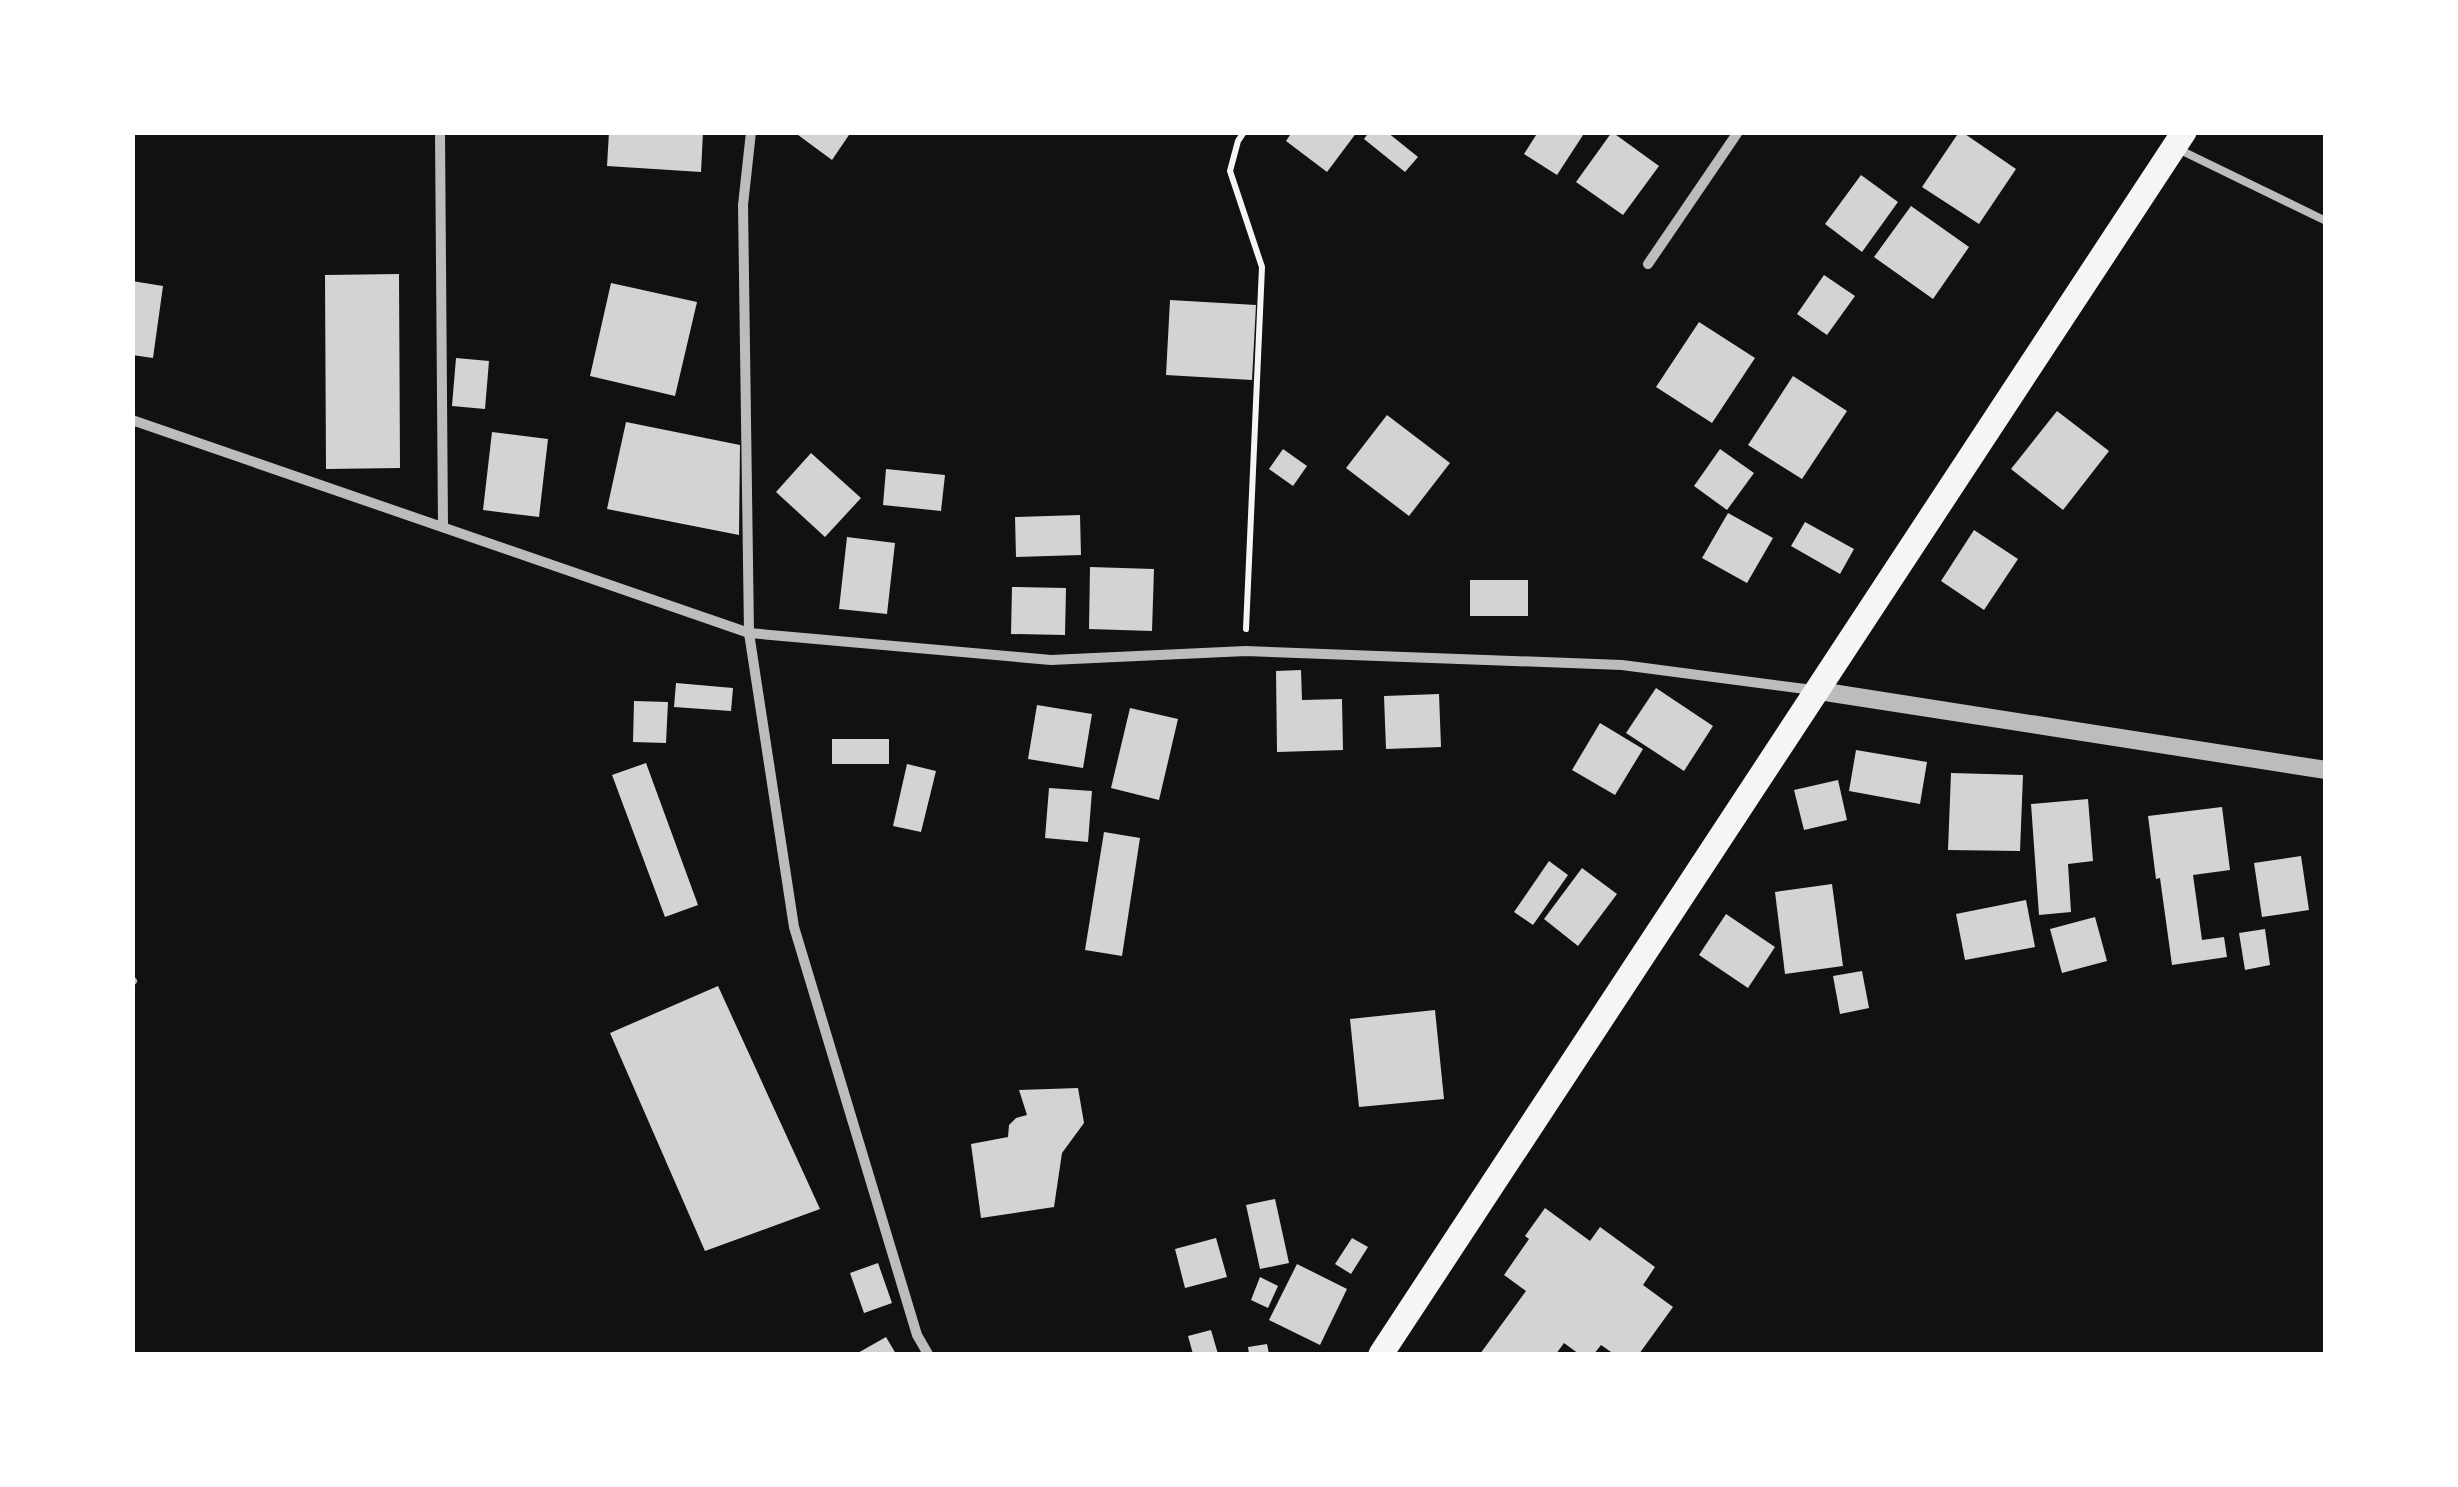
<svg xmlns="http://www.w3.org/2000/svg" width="2458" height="1487" viewBox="0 0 2458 1487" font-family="'Noto Serif',serif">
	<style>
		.building { fill: #d3d3d3 }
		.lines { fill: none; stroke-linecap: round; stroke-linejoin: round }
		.path { stroke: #f5f5f5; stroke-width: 6 }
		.service { stroke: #bcbcbc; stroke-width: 8 }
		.minor { stroke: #bcbcbc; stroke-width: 10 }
		.tertiary { stroke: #bcbcbc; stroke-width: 18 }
		.primary { stroke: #f5f5f5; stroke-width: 25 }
	</style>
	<rect width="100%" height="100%" fill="#111"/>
	<!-- building -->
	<g class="building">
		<polygon points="609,132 703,132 701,172 607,166"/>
		<polygon points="794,132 851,132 832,160"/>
		<polygon points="1292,132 1357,132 1327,172 1286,141"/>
		<polygon points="1369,132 1387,132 1418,157 1405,172 1364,139"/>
		<polygon points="1538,132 1585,132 1557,175 1524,154"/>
		<polygon points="1612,132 1659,166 1623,215 1576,182"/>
		<polygon points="1959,132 1962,132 2016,169 1979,224 1922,187"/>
		<polygon points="1861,175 1898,202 1862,252 1825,224"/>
		<polygon points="1911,206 1969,247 1933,299 1874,257"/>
		<polygon points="399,274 400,468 326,469 325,275"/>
		<polygon points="1824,275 1855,296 1827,335 1797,314"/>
		<polygon points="132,281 163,286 153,358 132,355"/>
		<polygon points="611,283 697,302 675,396 590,376"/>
		<polygon points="1170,300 1256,305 1252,380 1166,375"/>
		<polygon points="1699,322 1755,358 1712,423 1656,387"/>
		<polygon points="456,358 489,361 485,409 452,406"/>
		<polygon points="1793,376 1847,411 1802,479 1748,445"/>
		<polygon points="2057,411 2109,451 2063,510 2011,469"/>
		<polygon points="1387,415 1450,463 1409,516 1346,468"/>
		<polygon points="626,422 740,445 739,535 607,509"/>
		<polygon points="492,432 548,439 539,517 483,510"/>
		<polygon points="1283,449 1307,466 1293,486 1269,469"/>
		<polygon points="1720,449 1754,473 1727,510 1694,486"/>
		<polygon points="811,453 861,498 825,537 776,492"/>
		<polygon points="886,469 945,475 941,511 883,505"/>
		<polygon points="1728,513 1773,538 1747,583 1702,558"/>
		<polygon points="1080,515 1081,555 1016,557 1015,517"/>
		<polygon points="1805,522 1854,549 1840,574 1791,546"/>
		<polygon points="1974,530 2018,559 1984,610 1941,581"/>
		<polygon points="847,537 895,543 887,614 839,609"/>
		<polygon points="1090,567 1154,569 1152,631 1089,629"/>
		<rect x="1470" y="580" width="58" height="36"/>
		<polygon points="1012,587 1066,588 1065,635 1011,634"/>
		<polygon points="1301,670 1302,700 1342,699 1343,750 1277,752 1276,671"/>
		<polygon points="676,683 733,688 731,711 674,707"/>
		<polygon points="1656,688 1713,726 1684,771 1626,733"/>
		<polygon points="1439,694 1441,747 1386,749 1384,696"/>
		<polygon points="634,701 668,702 666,743 633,742"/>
		<polygon points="1037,705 1092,714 1083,768 1028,759"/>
		<polygon points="1130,708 1178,719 1159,800 1111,788"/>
		<polygon points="1600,723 1643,749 1615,795 1572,770"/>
		<rect x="832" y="739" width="57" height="25"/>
		<polygon points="1856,750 1927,762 1920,804 1849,791"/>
		<polygon points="646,763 698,905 665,917 612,775"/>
		<polygon points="907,764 936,771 921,832 893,826"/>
		<polygon points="1951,773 2023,775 2020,851 1948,850"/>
		<polygon points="1838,780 1847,820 1804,830 1794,790"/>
		<polygon points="1049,788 1092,791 1088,842 1045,838"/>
		<polygon points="2088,799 2093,861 2068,864 2071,912 2039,915 2031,804"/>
		<polygon points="2222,807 2230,870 2193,875 2202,940 2224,937 2227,957 2172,965 2160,878 2156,879 2148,816"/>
		<polygon points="1104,832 1140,838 1122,956 1085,950"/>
		<polygon points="2301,856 2309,910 2262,917 2254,863"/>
		<polygon points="1549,861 1568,875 1533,925 1514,912"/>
		<polygon points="1582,868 1617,894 1578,946 1544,919"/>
		<polygon points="1832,884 1843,966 1785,974 1775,892"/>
		<polygon points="2026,900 2035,947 1965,960 1956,914"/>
		<polygon points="1726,914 1775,947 1748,988 1699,955"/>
		<polygon points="2095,917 2107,961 2062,973 2050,929"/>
		<polygon points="2265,929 2270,965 2245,970 2239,933"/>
		<polygon points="1862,971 1869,1008 1840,1014 1833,976"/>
		<polygon points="718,986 820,1209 705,1251 610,1033"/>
		<polygon points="1435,1010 1444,1099 1359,1107 1350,1019"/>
		<polygon points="1078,1088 1084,1123 1062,1153 1054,1207 981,1218 971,1144 1008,1137 1009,1125 1016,1118 1027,1115 1019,1090"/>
		<polygon points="1275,1199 1289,1263 1260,1269 1246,1205"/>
		<polygon points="1545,1208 1590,1241 1600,1227 1655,1267 1643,1285 1673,1307 1639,1354 1614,1354 1601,1345 1594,1354 1579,1354 1564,1343 1556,1354 1480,1354 1526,1291 1504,1275 1529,1239 1525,1236"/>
		<polygon points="1216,1238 1227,1277 1185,1288 1175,1249"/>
		<polygon points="1352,1238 1368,1247 1351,1274 1335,1264"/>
		<polygon points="878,1263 892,1303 864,1313 850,1273"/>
		<polygon points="1297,1264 1347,1289 1320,1345 1269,1320"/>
		<polygon points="1260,1277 1278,1286 1268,1308 1251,1300"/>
		<polygon points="1211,1330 1218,1354 1193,1354 1188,1336"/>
		<polygon points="886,1337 896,1354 856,1354"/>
		<polygon points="1267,1344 1269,1354 1249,1354 1248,1347"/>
	</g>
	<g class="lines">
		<!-- path -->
		<polyline class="path" points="1244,132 1238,141 1230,171 1262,267 1246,629"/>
		<!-- service -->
		<g class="service">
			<polyline points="2178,149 2326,221"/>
			<polyline points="132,980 133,981"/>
		</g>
		<!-- minor -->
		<g class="minor">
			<polyline points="440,132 443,527"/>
			<polyline points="751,132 743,205 749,633 794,927 917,1335 928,1354"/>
			<polyline points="1648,264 1738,132"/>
			<polyline points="132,420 749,633 1051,660 1246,651 1622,665 1813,690"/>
		</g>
		<!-- tertiary -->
		<polyline class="tertiary" points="1819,691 2326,770"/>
		<!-- primary -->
		<polyline class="primary" points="1381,1354 2184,132"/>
	</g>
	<!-- border -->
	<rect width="2458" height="1487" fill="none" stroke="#ffffff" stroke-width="270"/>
</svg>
